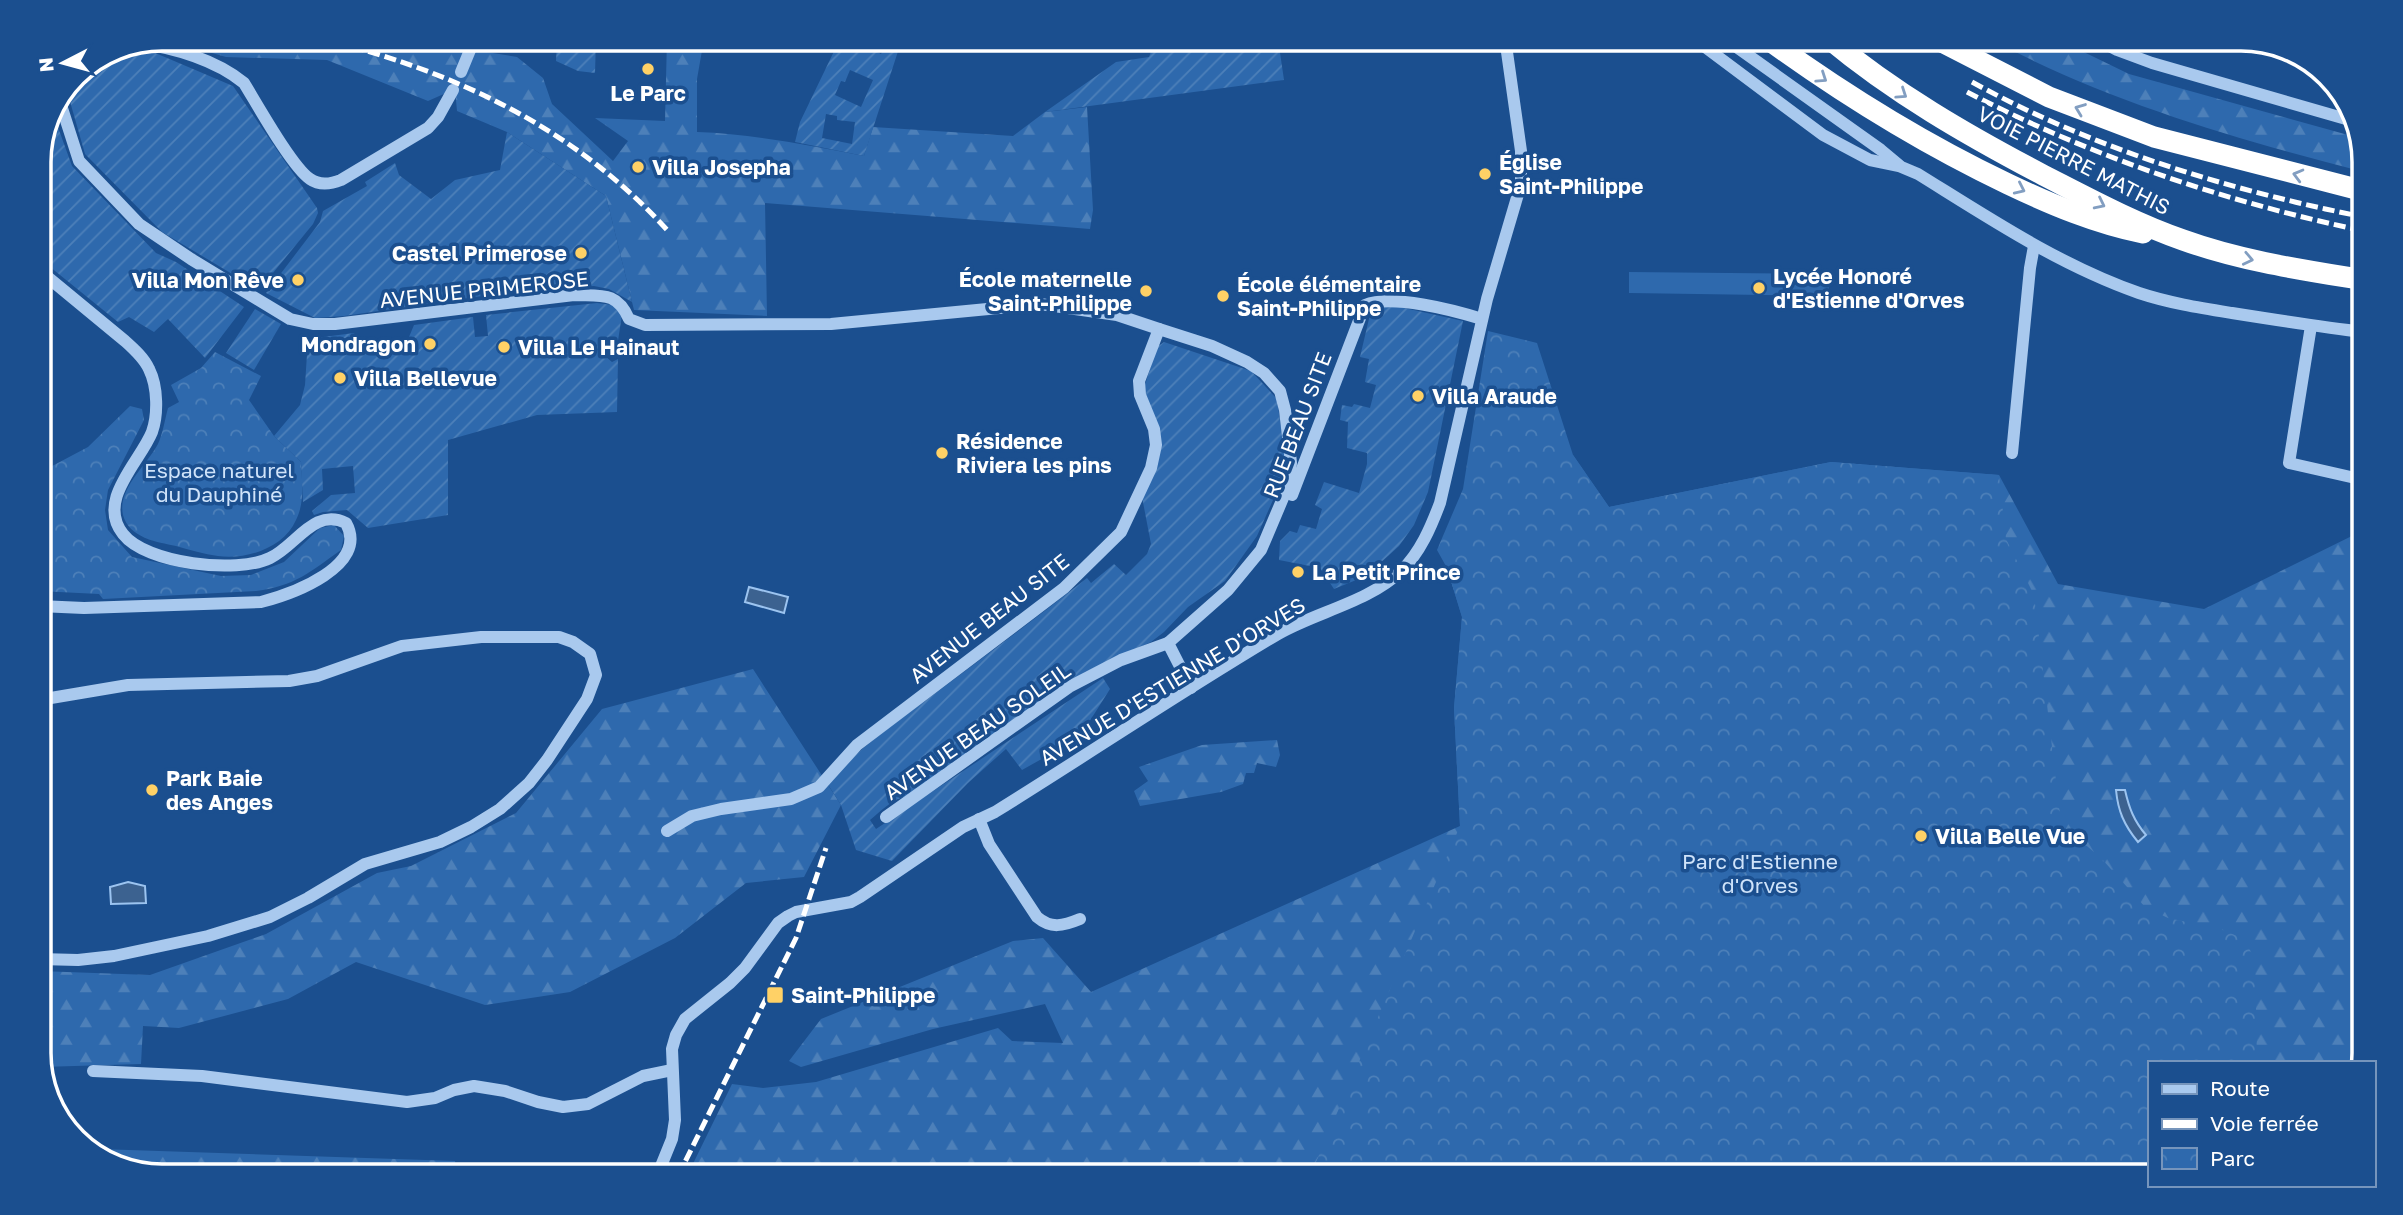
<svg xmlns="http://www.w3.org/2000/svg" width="2403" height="1215" viewBox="0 0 2403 1215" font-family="'Golos Text',sans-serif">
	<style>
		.forest { fill: url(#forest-firs) }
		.park { fill: url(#park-crowns) }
		.garden { fill: url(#garden-furrows); fill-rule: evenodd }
		.pitch { fill: #2e69ad }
		.water { fill: #3c6290; stroke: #9cc4f0; stroke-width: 2 }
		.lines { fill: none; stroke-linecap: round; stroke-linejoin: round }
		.minor { stroke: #a9c9ee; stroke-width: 12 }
		.highway { stroke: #fff; stroke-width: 21 }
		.rail { stroke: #fff; stroke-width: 5; stroke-dasharray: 12 5; stroke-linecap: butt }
		.oneway { stroke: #829ec1 }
		.poi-dot { fill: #ffd166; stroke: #1b4f8f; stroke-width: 2.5 }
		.labels { text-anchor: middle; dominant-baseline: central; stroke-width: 7; stroke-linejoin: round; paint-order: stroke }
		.poi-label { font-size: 21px; font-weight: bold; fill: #fff; stroke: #1b4f8f; text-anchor: start }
		.street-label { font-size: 21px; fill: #fff; stroke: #1b4f8f }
		.park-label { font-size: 21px; fill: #cfe3fa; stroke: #1b4f8f }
		.rim { fill: none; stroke: #fff; stroke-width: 3.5 }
	</style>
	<defs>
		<pattern id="forest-firs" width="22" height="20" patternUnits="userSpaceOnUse" patternTransform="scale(1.75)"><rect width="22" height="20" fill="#2e69ad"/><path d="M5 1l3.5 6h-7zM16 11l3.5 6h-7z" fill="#4d80b9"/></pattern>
		<pattern id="park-crowns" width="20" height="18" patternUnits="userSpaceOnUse" patternTransform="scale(1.75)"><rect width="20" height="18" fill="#2e69ad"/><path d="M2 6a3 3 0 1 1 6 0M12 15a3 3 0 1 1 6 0" fill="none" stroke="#4d80b9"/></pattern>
		<pattern id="garden-furrows" width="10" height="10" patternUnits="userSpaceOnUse" patternTransform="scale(1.75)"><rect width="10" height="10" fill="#2e69ad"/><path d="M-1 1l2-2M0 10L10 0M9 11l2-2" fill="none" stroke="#4d80b9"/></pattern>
	</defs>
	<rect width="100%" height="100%" fill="#1b4f8f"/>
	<!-- forest -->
	<g class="forest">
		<path d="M163,39H439L449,46L517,57L543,78L552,104L613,161L628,141L595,118L665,121L667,39H704L697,79V132C753,134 808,145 864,156L873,127L1013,136L1045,112L1087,107L1093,210L1090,229L765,203L767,316L634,310L606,196L507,132L457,111L455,89L428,101L327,60L226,57Z"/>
		<path d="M1990,39H2057L2129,74L2359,138L2364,154V172C2236,139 2108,102 1990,39Z"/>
		<polygon points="1573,455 1609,507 1831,462 1999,475 2058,584 2204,609 2364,530 2364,1053 2362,1063 2149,1063 2149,1176 687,1176 732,1084 763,1088 816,1082 998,1028 1012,1041 1063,1043 1045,1004 933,1029 801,1067 789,1061 821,1019 1013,941 1043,938 1091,992 1460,826 1454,708 1462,617 1447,568"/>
		<polygon points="753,669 841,805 804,877 746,883 675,938 570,992 485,1005 356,962 288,999 179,1028 143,1026 141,1064 41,1067 39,971 150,975 266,934 377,873 411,866 516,813 602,709"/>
		<polygon points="1277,740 1280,755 1276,767 1257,763 1254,773 1246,773 1243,784 1221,792 1140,806 1134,791 1148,781 1139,767 1202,745"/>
		<polygon points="59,1121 99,1149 455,1161 457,1176 162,1176 108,1164"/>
	</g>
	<!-- park -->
	<g class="park">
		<polygon points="1488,331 1537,343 1573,455 1609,507 1831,462 1999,475 2006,539 2034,595 2062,831 2081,841 2101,858 2145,907 2168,918 2220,929 2245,939 2255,961 2257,1063 2149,1063 2149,1176 1310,1176 1460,826 1454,708 1462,617 1447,568 1437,550 1463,489"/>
		<path d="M215,352L261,376L249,400L274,436L301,462C302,482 305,502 296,520C284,548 246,560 218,556C204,554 190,550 176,546C157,542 129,538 123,515C117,489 147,465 158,444C163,433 165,419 168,408L179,402L171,385L201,368Z"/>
		<path d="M130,406L142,409L144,420L108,490L105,510L108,530L132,557L221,576L251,575L284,562L320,528L334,525L344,536L341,550C310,572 295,586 256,591L103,599L99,594L39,591V473L88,447Z"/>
	</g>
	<!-- garden -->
	<g class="garden">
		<polygon points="557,39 596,39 595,73 578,71 556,61"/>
		<path d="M829,39H860L858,42L881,54L889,39H902L864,156L795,142L800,122L838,43ZM850,70L873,80L861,107L835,95L841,81L845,82ZM826,114L837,116V120L855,122L852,144L822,138Z"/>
		<polygon points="1156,39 1278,39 1284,80 1045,112 1116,62 1149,57"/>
		<polygon points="153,52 233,86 317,208 318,213 313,224 259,290 162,232 85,154 67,91 75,74 107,53"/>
		<polygon points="55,119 72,166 156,253 176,262 244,307 205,358 168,319 154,332 129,317 118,322 39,258 39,154"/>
		<polygon points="507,132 606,196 632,302 609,289 594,286 531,289 344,316 315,318 266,293 320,222 323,211 367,186 365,182 395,163 399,175 431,199 455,180 500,170"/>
		<polygon points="597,303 613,305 622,315 617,347 606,357 612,362 618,359 617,412 537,415 448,440 448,515 368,528 347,510 323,512 314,515 312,511 331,495 355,493 353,466 322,469 323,490 303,502 301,462 274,436 300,405 305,385 308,339 354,333 360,343 409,337 414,325 473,317 475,337 488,336 486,315"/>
		<polygon points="1382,303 1463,321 1428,492 1414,525 1399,546 1366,576 1334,589 1320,568 1279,560 1280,541 1290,531 1297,533 1300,525 1316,529 1322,509 1315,505 1324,482 1359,493 1367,464 1367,453 1347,448 1348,422 1340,420 1342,405 1352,407 1354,404 1370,408 1376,385 1365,382 1369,359 1360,357 1372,306"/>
		<polygon points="255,309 281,324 254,370 226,353"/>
		<path d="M1164,342L1251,371L1277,399L1285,457L1281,482L1257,536L1225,581L1188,607L1164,632L1151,642L1085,672L908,796C893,798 881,811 870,820L876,829L1103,678L1110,689L1079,738L1022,770L1006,749L968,783L892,861L856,850L841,805L827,783C856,751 891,726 925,701C979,660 1034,620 1087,578L1091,583L1114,564L1126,575L1147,554L1151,544L1142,497L1159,446L1143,391L1157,347Z"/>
	</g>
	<!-- pitch -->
	<polygon class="pitch" points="1629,272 1829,274 1829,296 1629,293"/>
	<!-- water -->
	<g class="water">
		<polygon points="749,587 788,597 784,613 745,602"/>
		<path d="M2116,790H2125C2129,808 2134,821 2146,835L2138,842C2124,825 2118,811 2116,790Z"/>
		<polygon points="128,882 145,886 146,903 111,904 110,887"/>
	</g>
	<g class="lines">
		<!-- minor -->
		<g class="minor">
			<path d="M1693,38L1823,135L1870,160L1899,166L1918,174C1989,218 2059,265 2139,293C2169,303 2201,308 2232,313C2276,320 2320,327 2364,332"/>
			<polyline points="1724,38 1881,150 1899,165"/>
			<polyline points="2094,38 2117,50 2152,63 2353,121"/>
			<path d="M139,43C175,48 216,60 244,83C257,104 292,167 310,179C320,186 331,184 341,180L428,128L438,117L453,90"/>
			<polyline points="461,72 475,38"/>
			<path d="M61,105L79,161L139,224L191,259L290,319L313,324H335L574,295C601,296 617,291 629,319L645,325L831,324L1040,304L1117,315L1159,329"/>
			<path d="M39,270L125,341C134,349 144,358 149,369C158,387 158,415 152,432C140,462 96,500 123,534C146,564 237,574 270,558C296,546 314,507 346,523C370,566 292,594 261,602L84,608L39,606"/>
			<polyline points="2311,326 2289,463 2364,480"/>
			<polyline points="2012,453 2030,268 2034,246"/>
			<path d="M1292,495L1365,305C1392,294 1453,310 1482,319"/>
			<polyline points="39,700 128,685 289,681 317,676 402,646 481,637 559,637 573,642 590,654 596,675 587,699 547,760 529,783 500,809 471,827 440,842 365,864 308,898 270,917 208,936 114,956 78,960 39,959"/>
			<polyline points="886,817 1069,687 1121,660 1168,643"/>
			<path d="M979,819L989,844L1037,917C1051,929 1063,926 1080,919"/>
			<polyline points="667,831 692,816 721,809 791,799 819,787 857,745 1064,588 1121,532 1151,468 1156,445 1154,429 1140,395 1139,381 1159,329 1212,346 1247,362 1264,373 1280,391 1285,410 1291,463 1289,480 1283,498 1261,550 1228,590 1168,643 1191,688"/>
			<polyline points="93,1071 202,1076 407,1102 435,1098 454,1090 474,1086 505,1091 538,1102 563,1107 588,1104 643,1076 672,1070"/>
			<path d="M657,1176L672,1139L675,1120L672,1049L676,1035L685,1019L730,983L745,968L778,923L788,916L796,912L851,902L860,897L963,827L995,812C1090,753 1182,691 1278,634C1316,612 1369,602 1401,571C1420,553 1431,527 1440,503L1487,299L1521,184V151L1505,38"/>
		</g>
		<!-- highway -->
		<g class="highway">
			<path d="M1766,38C1843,94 1922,143 2008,184C2052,205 2095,223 2143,233"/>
			<path d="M1828,38C1894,93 1967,135 2043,175C2088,198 2134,223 2183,240C2241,261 2303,270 2364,280"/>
			<polyline points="1934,38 2049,97 2154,137 2364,191"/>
		</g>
		<!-- rail -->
		<g class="rail">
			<path d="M319,38C454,71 574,127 669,232"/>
			<path d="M1972,82C2094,149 2228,190 2364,217"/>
			<path d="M1967,92C2092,157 2226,202 2364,231"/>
			<polyline points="678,1176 796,938 826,848"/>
		</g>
	</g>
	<!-- one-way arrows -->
	<defs><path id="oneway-chevron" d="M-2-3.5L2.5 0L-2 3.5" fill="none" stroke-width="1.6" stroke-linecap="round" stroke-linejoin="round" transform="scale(1.75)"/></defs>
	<g class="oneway">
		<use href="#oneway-chevron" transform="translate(1822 78) rotate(34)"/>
		<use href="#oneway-chevron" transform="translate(1902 94) rotate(34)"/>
		<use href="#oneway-chevron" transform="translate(2080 109) rotate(-159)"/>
		<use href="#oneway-chevron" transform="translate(2298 175) rotate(-165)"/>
		<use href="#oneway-chevron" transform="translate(2020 189) rotate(25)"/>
		<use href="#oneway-chevron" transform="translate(2100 204) rotate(26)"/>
		<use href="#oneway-chevron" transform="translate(2248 259) rotate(12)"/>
	</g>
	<!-- markers -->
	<g class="poi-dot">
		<circle cx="648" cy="69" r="7"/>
		<circle cx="638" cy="167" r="7"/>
		<circle cx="1485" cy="174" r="7"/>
		<circle cx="581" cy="253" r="7"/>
		<circle cx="298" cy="280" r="7"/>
		<circle cx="1759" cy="288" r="7"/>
		<circle cx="1146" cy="291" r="7"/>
		<circle cx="1223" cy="296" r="7"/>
		<circle cx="430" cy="344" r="7"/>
		<circle cx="504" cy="347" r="7"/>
		<circle cx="340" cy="378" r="7"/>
		<circle cx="1418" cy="396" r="7"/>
		<circle cx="942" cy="453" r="7"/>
		<circle cx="1298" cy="572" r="7"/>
		<circle cx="152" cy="790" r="7"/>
		<circle cx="1921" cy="836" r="7"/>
		<rect x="766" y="986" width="18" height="18" rx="3.5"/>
	</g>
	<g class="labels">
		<!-- poi labels -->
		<g class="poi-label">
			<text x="648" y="93" text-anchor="middle">Le Parc</text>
			<text x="1499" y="162">Église<tspan x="1499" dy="24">Saint-Philippe</tspan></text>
			<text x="652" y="167">Villa Josepha</text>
			<text x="567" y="253" text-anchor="end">Castel Primerose</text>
			<text x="1773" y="276">Lycée Honoré<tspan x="1773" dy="24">d'Estienne d'Orves</tspan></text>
			<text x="1132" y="279" text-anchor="end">École maternelle<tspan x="1132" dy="24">Saint-Philippe</tspan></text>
			<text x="284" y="280" text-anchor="end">Villa Mon Rêve</text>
			<text x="1237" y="284">École élémentaire<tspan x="1237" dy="24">Saint-Philippe</tspan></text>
			<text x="416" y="344" text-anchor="end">Mondragon</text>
			<text x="518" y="347">Villa Le Hainaut</text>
			<text x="354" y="378">Villa Bellevue</text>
			<text x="1432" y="396">Villa Araude</text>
			<text x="956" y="441">Résidence<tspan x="956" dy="24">Riviera les pins</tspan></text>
			<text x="1312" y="572">La Petit Prince</text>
			<text x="166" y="778">Park Baie<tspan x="166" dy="24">des Anges</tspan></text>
			<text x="1935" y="836">Villa Belle Vue</text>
			<text x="791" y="995">Saint-Philippe</text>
		</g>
		<!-- street labels -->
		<g class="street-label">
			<text transform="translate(2074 160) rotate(27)">VOIE PIERRE MATHIS</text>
			<text transform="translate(484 289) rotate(-6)">AVENUE PRIMEROSE</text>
			<text transform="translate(1297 425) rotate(-69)">RUE BEAU SITE</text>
			<text transform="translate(989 618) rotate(-38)">AVENUE BEAU SITE</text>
			<text transform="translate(1172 681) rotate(-31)">AVENUE D'ESTIENNE D'ORVES</text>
			<text transform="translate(977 731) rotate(-35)">AVENUE BEAU SOLEIL</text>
		</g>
		<!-- park labels -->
		<g class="park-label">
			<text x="219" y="470">Espace naturel<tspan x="219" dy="24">du Dauphiné</tspan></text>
			<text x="1760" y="861">Parc d'Estienne<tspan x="1760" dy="24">d'Orves</tspan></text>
		</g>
	</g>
	<!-- crop -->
	<path d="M0 0H2403V1215H0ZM162 51H2241A111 111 0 0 1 2352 162V1053A111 111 0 0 1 2241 1164H162A111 111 0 0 1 51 1053V162A111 111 0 0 1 162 51Z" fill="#1b4f8f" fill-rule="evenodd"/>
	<path class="rim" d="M162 51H2241A111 111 0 0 1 2352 162V1053A111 111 0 0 1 2241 1164H162A111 111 0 0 1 51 1053V162A111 111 0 0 1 162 51Z"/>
	<!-- legend -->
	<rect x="2148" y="1061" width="228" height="126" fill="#1b4f8f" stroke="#7695bc" stroke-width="2"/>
	<rect x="2162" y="1084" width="35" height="10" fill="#a9c9ee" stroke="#7695bc" stroke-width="2"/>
	<text x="2210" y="1096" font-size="21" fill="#ffffff">Route</text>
	<rect x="2162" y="1119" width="35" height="10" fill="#ffffff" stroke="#7695bc" stroke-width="2"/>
	<text x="2210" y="1131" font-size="21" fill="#ffffff">Voie ferrée</text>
	<rect x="2162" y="1148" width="35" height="21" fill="url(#park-crowns)" stroke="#7695bc" stroke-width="2"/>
	<text x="2210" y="1166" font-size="21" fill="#ffffff">Parc</text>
	<!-- north arrow -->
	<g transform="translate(63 63) rotate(264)" stroke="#1b4f8f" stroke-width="5" paint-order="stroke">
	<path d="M0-5L12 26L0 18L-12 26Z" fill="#ffffff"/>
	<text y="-10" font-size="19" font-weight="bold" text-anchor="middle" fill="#ffffff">N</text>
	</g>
</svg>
